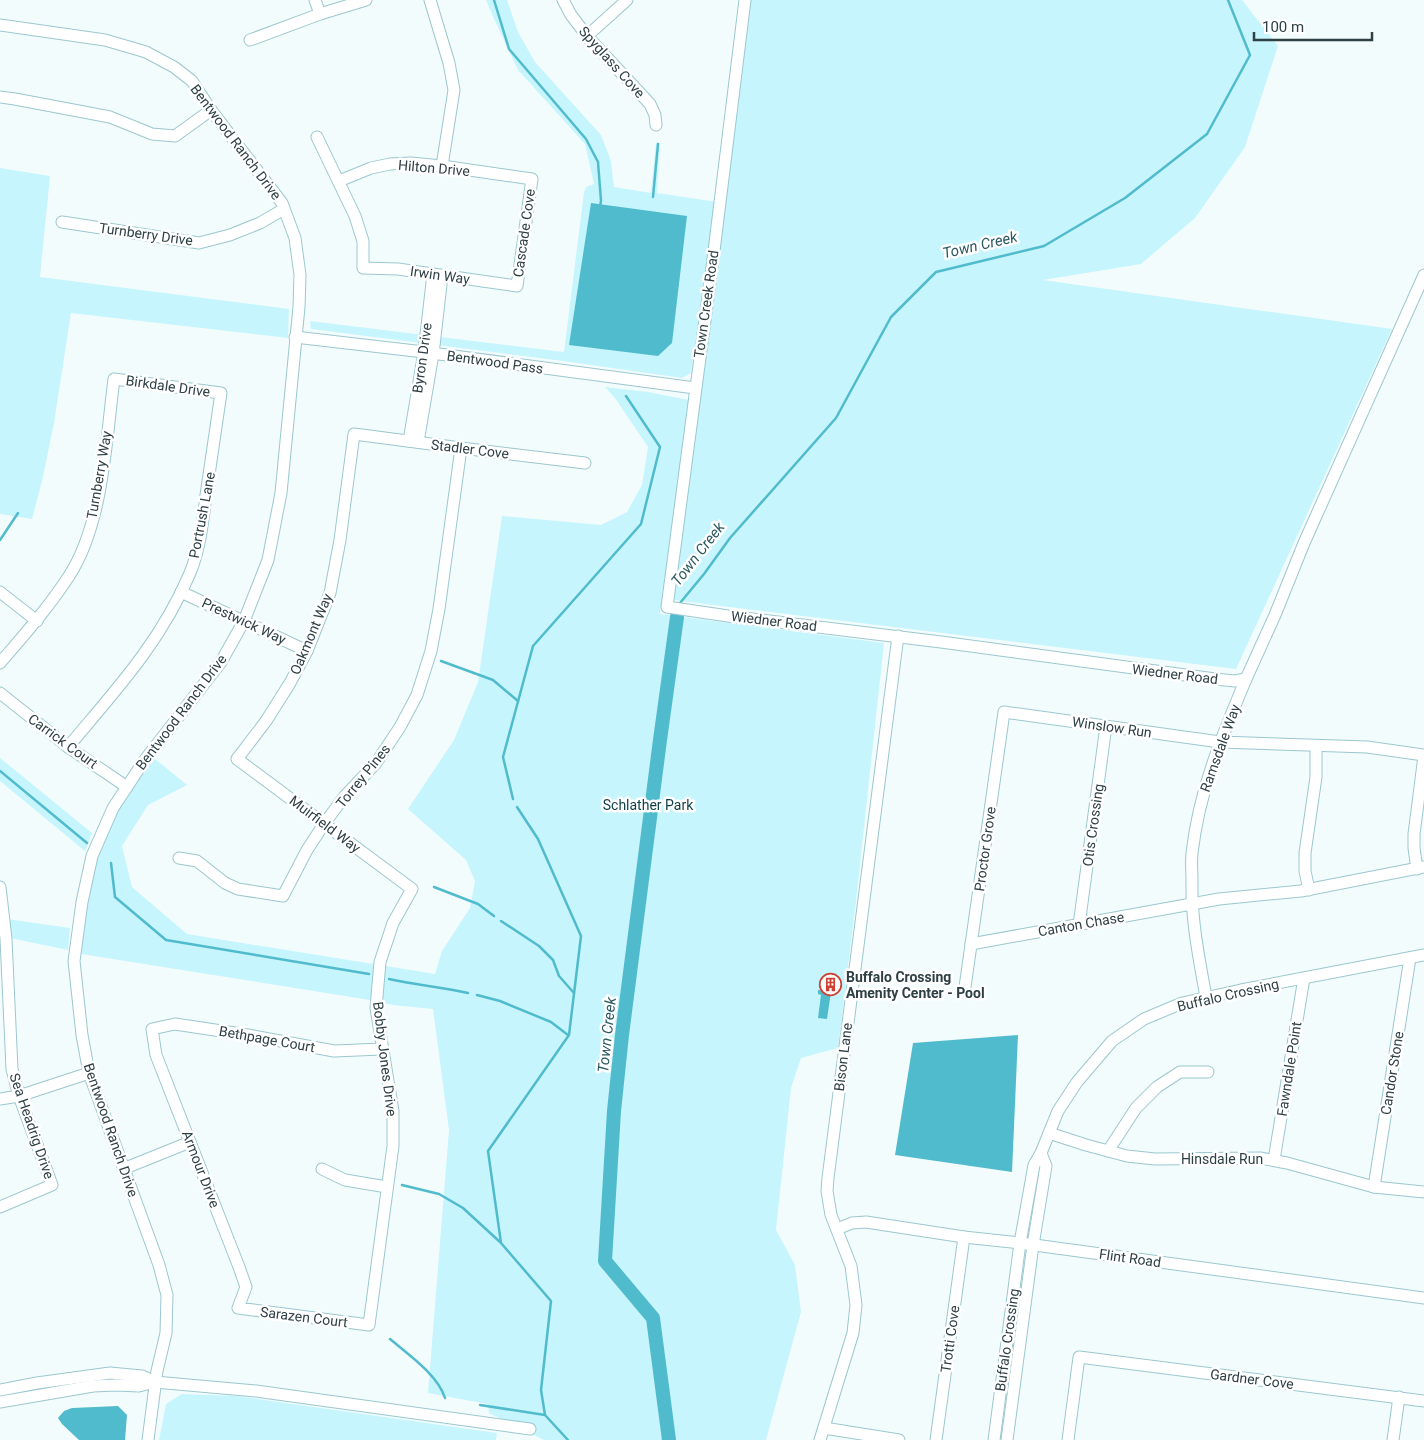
<svg xmlns="http://www.w3.org/2000/svg" width="1424" height="1440" viewBox="0 0 1424 1440" font-family="Roboto,sans-serif">
	<style>
		.green { fill: #c6f5fd }
		.water { fill: #50bbcc }
		.lines { fill: none; stroke-linecap: round; stroke-linejoin: round }
		.stream { stroke: #50bbcc; stroke-width: 2.5 }
		.river { stroke: #50bbcc; stroke-width: 14 }
		.minor-casing { stroke: #9bc7cf; stroke-width: 13 }
		.minor { stroke: #fff; stroke-width: 11 }
		.labels { text-anchor: middle; dominant-baseline: central; stroke-width: 5; stroke-linejoin: round; paint-order: stroke }
		.street-label { font-size: 14px; fill: #2e4044; stroke: #fff }
		.park-label { font-size: 14px; fill: #0d3f46; stroke: #fff }
		.poi-label { font-size: 14px; font-weight: bold; fill: #2e4044; stroke: #fff; text-anchor: start }
		.water-label { font-size: 15px; font-style: italic; fill: #2b5960; stroke: #fff }
	</style>
	<rect width="100%" height="100%" fill="#f3fcfd"/>
	<!-- green -->
	<g class="green">
		<polygon points="486,0 507,0 518,32 535,62 601,135 611,161 614,187 651,193 656,143 660,143 657,193 717,202 691,373 682,378 563,361 311,329 310,321 564,352 584,192 586,187 594,184 585,144 518,70 494,19"/>
		<polygon points="748,0 1242,0 1278,46 1245,147 1195,218 1141,264 1043,280 1392,329 1236,669 673,600"/>
		<polygon points="0,168 50,176 40,277 289,309 288,338 71,313 54,423 42,481 32,519 0,514"/>
		<polygon points="605,387 648,392 689,400 660,614 884,643 856,901 838,1048 801,1058 791,1088 776,1230 795,1265 801,1312 766,1440 544,1440 489,1413 488,1404 428,1393 449,1130 433,1009 393,1005 370,1000 75,953 92,856 149,754 187,785 148,805 122,846 132,887 187,934 435,974 442,951 470,908 475,881 466,860 408,809 454,740 478,682 502,516 601,525 627,512 642,485 648,447 615,398"/>
		<polygon points="0,758 92,833 85,851 0,781"/>
		<polygon points="0,918 70,928 68,950 0,936"/>
		<polygon points="182,1394 237,1396 497,1433 496,1440 159,1440 166,1404"/>
	</g>
	<!-- water -->
	<g class="water">
		<polygon points="591,203 687,216 672,343 658,356 569,345"/>
		<polygon points="818,990 831,992 827,1019 818,1018 821,995 818,994"/>
		<polygon points="1018,1035 1012,1172 895,1155 913,1043"/>
		<polygon points="118,1406 127,1415 125,1440 79,1440 62,1424 58,1418 64,1411 72,1408"/>
	</g>
	<g class="lines">
		<!-- stream -->
		<g class="stream">
			<polyline points="494,0 509,49 586,139 598,162 601,201 600,207"/>
			<polyline points="653,197 658,144"/>
			<polyline points="0,540 18,513"/>
			<polyline points="680,603 704,574 730,538 836,418 891,317 936,272 1044,246 1125,198 1207,134 1250,55 1228,0"/>
			<polyline points="441,661 493,680 518,701"/>
			<polyline points="0,771 87,843"/>
			<polyline points="513,799 503,757 533,646 641,524 660,447 626,396"/>
			<polyline points="517,807 538,839 581,936 569,1035 488,1151 501,1243 551,1301 541,1390 545,1415 568,1440"/>
			<polyline points="111,863 115,897 166,940 369,974"/>
			<polyline points="434,887 478,904 494,916"/>
			<polyline points="501,921 539,946 553,960 559,976 574,993"/>
			<path d="M389,979C415,985 442,987 468,993"/>
			<polyline points="477,995 500,1001 551,1022 568,1035"/>
			<polyline points="402,1185 439,1194 463,1208 500,1242"/>
			<path d="M390,1339C409,1355 438,1375 445,1398"/>
			<polyline points="480,1405 545,1415"/>
		</g>
		<!-- river -->
		<polyline class="river" points="669,1440 653,1318 605,1261 614,1111 622,1035 660,740 677,617"/>
		<defs>
			<g id="minor">
				<polyline points="315,0 320,14"/>
				<polyline points="430,0 449,63 454,90 442,166"/>
				<polyline points="563,0 571,15 587,36 650,104 655,115 656,125"/>
				<polyline points="745,0 712,267 667,607 728,616 941,642 1215,679 1235,681 1246,679 1275,615 1304,543 1424,275"/>
				<polyline points="0,25 105,40 146,52 174,67 192,81 211,110 282,203 295,238 300,275 299,307 281,493 268,560 244,621 221,662 144,761 113,808 92,856 82,902 74,961 82,1035 89,1073 159,1265 167,1295 166,1333 157,1371 148,1440"/>
				<polyline points="587,36 627,0"/>
				<polyline points="250,40 320,14 366,0"/>
				<polyline points="0,97 15,99 110,117 152,134 175,136 211,110"/>
				<polyline points="317,137 355,216 363,241 363,268 398,269 517,286 532,179 442,166 411,163 390,164 371,168 339,181"/>
				<polyline points="62,222 199,243 230,235 260,223 284,209"/>
				<polyline points="295,337 424,352 695,388"/>
				<polyline points="409,441 424,352 433,274"/>
				<polyline points="418,442 433,354 442,276"/>
				<polyline points="0,592 37,621"/>
				<polyline points="181,592 307,651"/>
				<path d="M0,663C24,635 49,607 69,576C103,524 106,440 114,379L221,393C216,427 211,461 206,495C203,521 200,549 190,573C161,642 115,691 68,747"/>
				<polyline points="0,693 68,747 127,787"/>
				<polyline points="179,858 197,861 225,883 238,889 283,896 307,850 324,824 344,797 376,763 400,727 417,695 431,651 439,609 461,448"/>
				<polyline points="1417,869 1414,848 1414,834 1424,756"/>
				<polyline points="0,887 6,939 12,1069 19,1096 52,1185 0,1207"/>
				<polyline points="1309,890 1305,871 1305,853 1316,777 1316,746"/>
				<polyline points="1079,925 1106,726"/>
				<polyline points="971,944 1219,899 1301,891 1424,867"/>
				<polyline points="965,987 1004,712 1220,742 1367,747 1424,755"/>
				<path d="M1206,997C1199,958 1191,920 1192,880C1192,871 1191,862 1192,853C1199,791 1222,736 1246,679"/>
				<polyline points="382,1049 334,1051 248,1035 175,1024 152,1029 156,1055 239,1267 246,1287 238,1308 369,1325 393,1146 393,1111 376,1008 380,962 393,923 412,889 237,759 266,721 290,683 307,651 330,593 340,540 354,434 461,448 585,463"/>
				<polyline points="0,1099 19,1096 89,1073"/>
				<polyline points="1049,1133 1086,1145 1127,1156 1155,1159 1260,1158 1287,1163 1374,1187 1424,1192"/>
				<polyline points="1108,1151 1136,1108 1157,1087 1180,1072 1208,1072"/>
				<polyline points="1274,1160 1304,978"/>
				<polyline points="123,1169 190,1142"/>
				<polyline points="322,1169 345,1180 387,1187"/>
				<polyline points="1374,1187 1410,958"/>
				<polyline points="837,1229 852,1223 866,1222 964,1237 1020,1243 1424,1298"/>
				<polyline points="0,1390 37,1383 110,1373 142,1376 155,1382"/>
				<polyline points="0,1402 93,1386 116,1385 139,1386 155,1382 256,1391 530,1429"/>
				<polyline points="824,1428 899,1440"/>
				<polyline points="820,1440 853,1333 856,1305 851,1266 831,1215 827,1191 828,1178 898,636"/>
				<polyline points="936,1440 964,1237"/>
				<polyline points="994,1440 1020,1243 1034,1165 1041,1153 1058,1111 1077,1082 1112,1041 1144,1019 1182,1003 1241,990 1424,955"/>
				<polyline points="1007,1440 1033,1245 1046,1166 1041,1153"/>
				<polyline points="1068,1440 1079,1357 1424,1401"/>
				<polyline points="1393,1440 1399,1397"/>
			</g>
		</defs>
		<!-- minor casing -->
		<use href="#minor" class="minor-casing"/>
		<!-- minor -->
		<use href="#minor" class="minor"/>
	</g>
	<!-- icons -->
	<defs>
		<symbol id="building-ring" viewBox="-11 -11 22 22"><circle r="9.5" fill="#fff" stroke="#cd4032" stroke-width="1.5"/><path d="M-4-6H4V6H1V3H-1V6H-4ZM-2.5-4.3h1.7v1.8h-1.7ZM.8-4.3h1.7v1.8H.8ZM-2.5-1h1.7V.8h-1.7ZM.8-1h1.7V.8H.8Z" fill="#cd4032"/></symbol>
	</defs>
	<g fill-rule="evenodd">
		<use href="#building-ring" x="818" y="972" width="25" height="25"/>
	</g>
	<g class="labels">
		<!-- street labels -->
		<g class="street-label">
			<text transform="translate(612 62) rotate(48)">Spyglass Cove</text>
			<text transform="translate(236 142) rotate(53)">Bentwood Ranch Drive</text>
			<text transform="translate(434 168) rotate(5)">Hilton Drive</text>
			<text transform="translate(524 233) rotate(-82)">Cascade Cove</text>
			<text transform="translate(146 234) rotate(8)">Turnberry Drive</text>
			<text transform="translate(440 275) rotate(8)">Irwin Way</text>
			<text transform="translate(706 304) rotate(-82)">Town Creek Road</text>
			<text transform="translate(422 358) rotate(-82)">Byron Drive</text>
			<text transform="translate(495 362) rotate(8)">Bentwood Pass</text>
			<text transform="translate(168 386) rotate(8)">Birkdale Drive</text>
			<text transform="translate(470 449) rotate(7)">Stadler Cove</text>
			<text transform="translate(99 475) rotate(-80)">Turnberry Way</text>
			<text transform="translate(202 515) rotate(-79)">Portrush Lane</text>
			<text transform="translate(244 621) rotate(25)">Prestwick Way</text>
			<text transform="translate(774 621) rotate(7)">Wiedner Road</text>
			<text transform="translate(311 634) rotate(-67)">Oakmont Way</text>
			<text transform="translate(1175 674) rotate(7)">Wiedner Road</text>
			<text transform="translate(181 712) rotate(-53)">Bentwood Ranch Drive</text>
			<text transform="translate(1112 727) rotate(8)">Winslow Run</text>
			<text transform="translate(63 741) rotate(36)">Carrick Court</text>
			<text transform="translate(1220 748) rotate(-70)">Ramsdale Way</text>
			<text transform="translate(363 776) rotate(-51)">Torrey Pines</text>
			<text transform="translate(325 824) rotate(37)">Muirfield Way</text>
			<text transform="translate(1093 825) rotate(-82)">Otis Crossing</text>
			<text transform="translate(985 849) rotate(-82)">Proctor Grove</text>
			<text transform="translate(1081 924) rotate(-10)">Canton Chase</text>
			<text transform="translate(1228 995) rotate(-13)">Buffalo Crossing</text>
			<text transform="translate(267 1039) rotate(10)">Bethpage Court</text>
			<text transform="translate(843 1057) rotate(-83)">Bison Lane</text>
			<text transform="translate(385 1059) rotate(83)">Bobby Jones Drive</text>
			<text transform="translate(1289 1069) rotate(-81)">Fawndale Point</text>
			<text transform="translate(1392 1073) rotate(-81)">Candor Stone</text>
			<text transform="translate(32 1126) rotate(71)">Sea Headrig Drive</text>
			<text transform="translate(111 1130) rotate(71)">Bentwood Ranch Drive</text>
			<text x="1222" y="1159">Hinsdale Run</text>
			<text transform="translate(201 1169) rotate(69)">Armour Drive</text>
			<text transform="translate(1130 1258) rotate(8)">Flint Road</text>
			<text transform="translate(304 1317) rotate(7)">Sarazen Court</text>
			<text transform="translate(950 1339) rotate(-82)">Trotti Cove</text>
			<text transform="translate(1007 1340) rotate(-82)">Buffalo Crossing</text>
			<text transform="translate(1252 1379) rotate(7)">Gardner Cove</text>
		</g>
		<!-- park labels -->
		<g class="park-label">
			<text x="648" y="805">Schlather Park</text>
		</g>
		<!-- poi labels -->
		<g class="poi-label">
			<text x="846" y="977">Buffalo Crossing<tspan x="846" dy="16">Amenity Center - Pool</tspan></text>
		</g>
		<!-- water labels -->
		<g class="water-label">
			<text transform="translate(980 245) rotate(-13)">Town Creek</text>
			<text transform="translate(698 554) rotate(-52)">Town Creek</text>
			<text transform="translate(607 1035) rotate(-84)">Town Creek</text>
		</g>
	</g>
	<!-- scale -->
	<path d="M1254 32v8h118v-8" fill="none" stroke="#2e4044" stroke-width="2.5"/>
	<text x="1262" y="32" font-size="15" fill="#2e4044" stroke="#ffffff" stroke-width="4" paint-order="stroke">100 m</text>
</svg>
